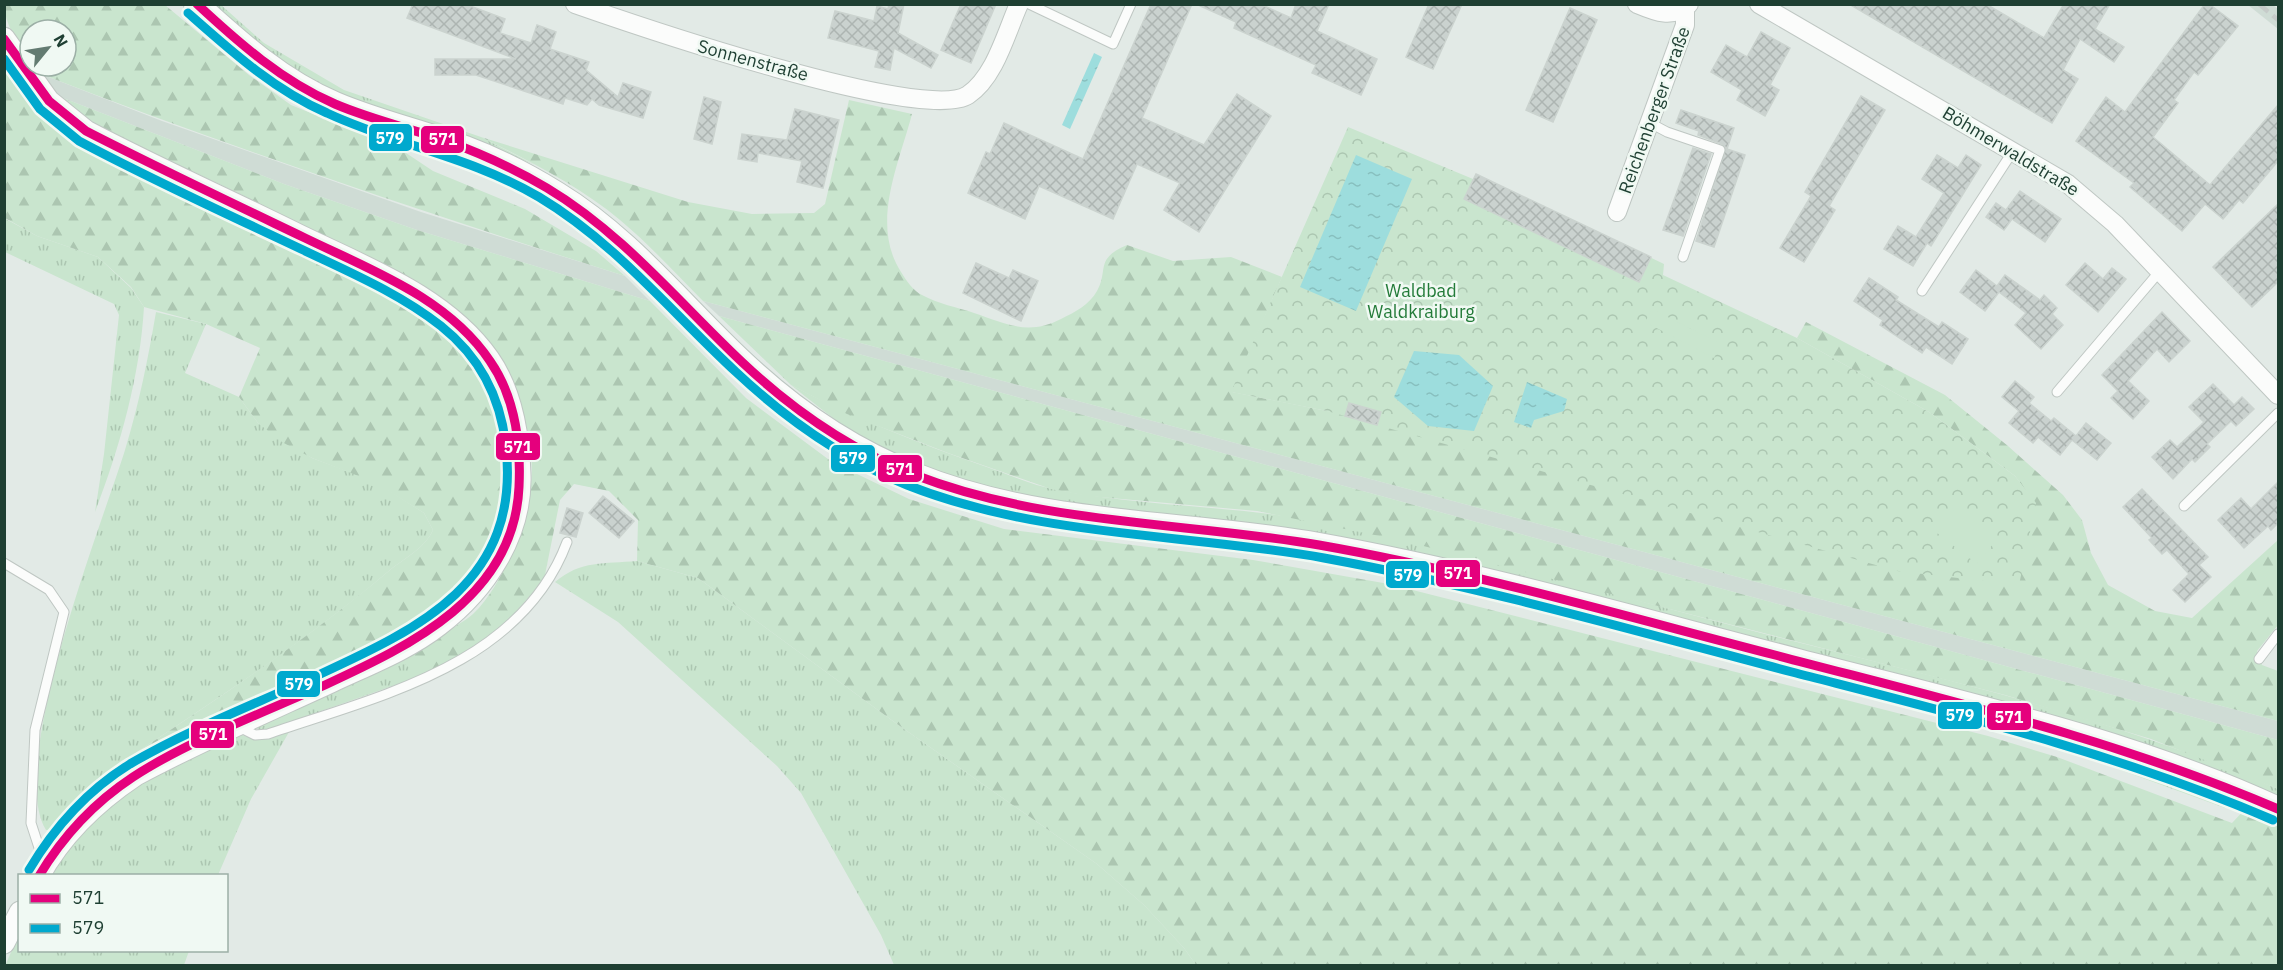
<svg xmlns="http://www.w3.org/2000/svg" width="2283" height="970" viewBox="0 0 2283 970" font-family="'IBM Plex Sans',sans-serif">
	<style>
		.built { fill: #cfdcd5 }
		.grass { fill: url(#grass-tufts) }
		.forest { fill: url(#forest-firs) }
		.park { fill: url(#park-crowns) }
		.pitch { fill: #c9e5ce }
		.water { fill: url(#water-ripples) }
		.building { fill: url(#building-cross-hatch); stroke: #cbd3cf; stroke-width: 1.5 }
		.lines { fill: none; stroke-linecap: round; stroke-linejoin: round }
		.service-casing { stroke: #bfc7c3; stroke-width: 11 }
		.minor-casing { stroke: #bfc7c3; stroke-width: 20 }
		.tertiary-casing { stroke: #bfc7c3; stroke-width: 23 }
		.secondary-casing { stroke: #bcc6c1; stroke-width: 26 }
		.service { stroke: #fbfcfb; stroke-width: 9 }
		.minor { stroke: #fbfcfb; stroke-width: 18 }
		.tertiary { stroke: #fbfcfb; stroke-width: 21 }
		.secondary { stroke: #fbfcfb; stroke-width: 24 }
		.rail { stroke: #c6cbc9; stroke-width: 4.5; stroke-dasharray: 12 6; stroke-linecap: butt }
		.bus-1-casing { stroke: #f0f9f3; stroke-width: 14 }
		.bus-2-casing { stroke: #f0f9f3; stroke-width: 14 }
		.bus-1 { stroke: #e5007d; stroke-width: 9 }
		.bus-2 { stroke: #00a9ce; stroke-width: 9 }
		.labels { text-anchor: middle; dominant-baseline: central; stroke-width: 5; stroke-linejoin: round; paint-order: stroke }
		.street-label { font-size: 18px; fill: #1e3f32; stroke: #f0f9f3 }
		.park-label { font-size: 18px; fill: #237b39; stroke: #f0f9f3 }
		.line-badge { stroke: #f0f9f3; stroke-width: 2 }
		.badge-label { font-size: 16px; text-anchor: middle; font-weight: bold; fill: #fff }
	</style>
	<defs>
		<pattern id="grass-tufts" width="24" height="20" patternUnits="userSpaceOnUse" patternTransform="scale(1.5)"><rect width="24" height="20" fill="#c9e5ce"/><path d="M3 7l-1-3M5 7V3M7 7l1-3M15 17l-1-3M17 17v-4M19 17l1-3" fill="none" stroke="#acc6b1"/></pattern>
		<pattern id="forest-firs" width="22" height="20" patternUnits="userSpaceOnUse" patternTransform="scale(1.5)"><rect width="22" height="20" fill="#c9e5ce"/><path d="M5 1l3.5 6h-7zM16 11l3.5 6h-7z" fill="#acc6b1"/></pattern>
		<pattern id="park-crowns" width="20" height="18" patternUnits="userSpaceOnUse" patternTransform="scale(1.5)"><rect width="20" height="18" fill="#c9e5ce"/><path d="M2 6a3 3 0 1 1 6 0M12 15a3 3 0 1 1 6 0" fill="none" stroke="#acc6b1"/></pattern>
		<pattern id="water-ripples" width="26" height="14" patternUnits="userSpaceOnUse" patternTransform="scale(1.5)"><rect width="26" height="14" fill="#9ddddd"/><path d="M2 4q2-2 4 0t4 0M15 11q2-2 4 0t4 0" fill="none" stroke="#87bfbe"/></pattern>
		<pattern id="building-cross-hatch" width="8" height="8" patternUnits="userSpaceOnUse" patternTransform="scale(1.5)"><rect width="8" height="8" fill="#cad2cf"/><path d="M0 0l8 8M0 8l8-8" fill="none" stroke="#adb5b2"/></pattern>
	</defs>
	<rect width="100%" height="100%" fill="#e2eae6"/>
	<!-- built -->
	<g class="built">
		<polygon points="2248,5 2273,5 2278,9 2278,29"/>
		<polygon points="41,74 162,121 421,212 625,276 650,301 417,230 284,184 58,96"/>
		<polygon points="703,301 2278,721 2278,740 719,316"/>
	</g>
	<!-- grass -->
	<g class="grass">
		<polygon points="211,5 221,5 264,43 344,90 481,137 535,165 479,142 340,95 293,71"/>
		<path d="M4,218L37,236L98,257L131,288L144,307C140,376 120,447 95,512L104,454L119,315L114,304L5,252Z"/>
		<path d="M156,312L206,324L185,373L239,397L258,423L312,458L374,481L424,513L433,530C425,548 405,558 390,570C310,638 222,696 134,754L130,766L89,798L57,829L46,830C6,766 102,524 125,450C139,404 148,359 156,312Z"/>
		<path d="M791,385C853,417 918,443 984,466C1008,474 1033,486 1058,490C1144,507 1233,505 1320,522C1470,552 1617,596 1765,634C1938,678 2115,717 2278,789V797L1492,570L1034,498C971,483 904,466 849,429C829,416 810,400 791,385Z"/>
		<path d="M752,390C820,438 892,477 969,510L911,491L835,454Z"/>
		<polygon points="1034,520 1083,528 1255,547 1392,570 1991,723 2163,775 2230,799 2225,808 2060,748 1989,728 1686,648 1391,576 1254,551 1024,524"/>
		<path d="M637,561L698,578L897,724L1097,864L1144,905L1184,948L1196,965H894L881,935L801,793L777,766L618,622L555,582C581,560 604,564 637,561Z"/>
		<polygon points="409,654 418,677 270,729 259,730 254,726"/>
		<path d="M289,732L251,799L218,875L48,876L72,843L118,795L238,733C257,743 269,739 289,732Z"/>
		<polygon points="19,934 20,950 189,951 184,965 5,966"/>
	</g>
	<!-- forest -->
	<g class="forest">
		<path d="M4,5H165L249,75L291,105L400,149L433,171L525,209L596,251L625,276C428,214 233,148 41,74L35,66H66V30H30V59C18,43 5,25 4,5Z"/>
		<path d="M4,73L22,80L40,107L72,136L192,192L392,293L427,315L470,353L488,381L498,405L505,431L509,456L506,512L483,563L462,591L429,620L383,646L130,766L134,754C222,696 309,638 390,570C405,558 425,548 433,530L424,513L374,482L312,458L282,442L258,423L239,397L260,348L206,324L144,307L131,287L98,257L37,236L5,218Z"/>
		<path d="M58,96L284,184L417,230L650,301L746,398L832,462L909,499L1004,529L1253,560L1389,584L1988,736L2057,757L2232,823L2247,807L2278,821V965H1196L1184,948L1144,905L1097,864L897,724L698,578L637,561L638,520L609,491L574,484L560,500L544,580L499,631L469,651L418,677L405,664C414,644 455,630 473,614C500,588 514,548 525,514C535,484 533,454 526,424C504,324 427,286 343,245C294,221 245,196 196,173C147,151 98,131 58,96Z"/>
		<path d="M849,100L912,114C899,164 870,224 901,272C906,280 913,291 922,295C938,304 957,307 974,313C1007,324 1028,336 1061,319C1075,312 1089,305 1097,291C1109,270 1094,259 1127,245L1173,261L1231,257L1282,277L1232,392L1327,411L2035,503L2015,476L1929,412L1797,338L1806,322L1945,395L2008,446L2063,495L2082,520L2091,553L2108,585L2155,611L2192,618L2278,540V625L2257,651L2262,665L2278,671V721L703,301C676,274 650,245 620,220C578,185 529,161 481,137L688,202L752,214L814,213L825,204Z"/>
		<polygon points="719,316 2278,740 2278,789 2151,739 2005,695 1404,541 1257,511 1088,496 1051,489 948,453 847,414 791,385"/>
	</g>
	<!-- park -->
	<polygon class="park" points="1348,127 1473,179 1476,174 1664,264 1663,275 1797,338 1929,412 2015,476 2036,503 2019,585 1897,571 1327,411 1231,392"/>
	<!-- pitch -->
	<g class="pitch">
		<polygon points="1652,309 1721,344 1714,358 1645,322"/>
		<polygon points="1956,507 1997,539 1977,564 1937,533"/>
	</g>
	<!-- water -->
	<g class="water">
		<polygon points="1094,53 1102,57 1070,129 1062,125"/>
		<polygon points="1356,155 1412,179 1356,311 1300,287"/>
		<polygon points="1414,351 1459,355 1493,386 1474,431 1428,426 1394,397"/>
		<polygon points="1527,382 1567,399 1564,411 1534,420 1531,428 1514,422"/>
	</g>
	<!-- building -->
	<g class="building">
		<polygon points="413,4 465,4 505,19 500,33 531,43 537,25 556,32 550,49 589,62 586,70 618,97 623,83 651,92 643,118 599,105 592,99 587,105 565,98 563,104 476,75 435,75 435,59 516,59 407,18"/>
		<polygon points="889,4 904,4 898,33 938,55 931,68 894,48 890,70 875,67 879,51 828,38 835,11 874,21 877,6 888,9"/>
		<polygon points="961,4 996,4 971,63 941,50"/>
		<polygon points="1151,4 1192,4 1142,118 1204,145 1237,94 1271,116 1199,232 1164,210 1180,183 1137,164 1113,219 1039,186 1025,219 968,193 986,152 990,154 1004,123 1083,159"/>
		<polygon points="1196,4 1260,4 1291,18 1296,4 1329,4 1317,31 1377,59 1361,95 1312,73 1316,65 1234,28 1236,22"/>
		<polygon points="1429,4 1462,4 1433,69 1406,57"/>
		<polygon points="1849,4 1986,4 2044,38 2064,4 2110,4 2095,29 2124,47 2114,62 2080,39 2063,70 2078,79 2052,123"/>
		<polygon points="2205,4 2209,4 2238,26 2198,75 2194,72 2174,100 2178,103 2153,137 2210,185 2278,105 2278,161 2243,203 2239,200 2223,219 2205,204 2182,231 2130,187 2134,183 2076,141 2106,97 2125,112"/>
		<polygon points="1570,8 1597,20 1553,122 1526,110"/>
		<polygon points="1761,32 1790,48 1770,85 1779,90 1765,116 1737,100 1742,90 1711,72 1726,45 1747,57"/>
		<polygon points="1861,96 1885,110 1829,206 1835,210 1804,262 1780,248 1811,196 1805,192"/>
		<polygon points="704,97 721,102 712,144 694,139"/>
		<polygon points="795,109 839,120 823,188 797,182 802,161 758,153 757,162 738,159 742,134 787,140"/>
		<polygon points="1681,110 1734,128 1727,149 1745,155 1714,247 1696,241 1726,148 1722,144 1698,135 1699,131 1676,123"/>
		<polygon points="1693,148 1711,154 1683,236 1663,230"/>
		<polygon points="1937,155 1958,168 1966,155 1981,165 1931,246 1927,243 1913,266 1884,249 1898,226 1916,237 1944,193 1922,179"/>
		<polygon points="1476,174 1651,257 1639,282 1464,199"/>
		<polygon points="2020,191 2061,219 2045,242 2012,219 2004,230 1986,217 1996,203 2006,210"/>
		<polygon points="2278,204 2278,282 2252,307 2213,267"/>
		<polygon points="976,263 1009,278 1013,270 1038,281 1021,321 963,293"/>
		<polygon points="2085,263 2103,279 2112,268 2126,279 2098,312 2066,285"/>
		<polygon points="1976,270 1997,286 2005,275 2040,300 2044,295 2057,308 2052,314 2063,325 2041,349 2015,325 2026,313 1999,292 1985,311 1960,292"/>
		<polygon points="1869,278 1898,297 1896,300 1939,327 1942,322 1968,339 1952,364 1926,347 1922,353 1880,325 1883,320 1854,301"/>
		<polygon points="2162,312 2190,341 2169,362 2157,349 2128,381 2149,401 2133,419 2111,398 2118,391 2102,375"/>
		<polygon points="2015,381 2034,397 2029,403 2051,421 2054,418 2076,436 2086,423 2111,443 2097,460 2072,440 2060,455 2038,437 2033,443 2009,423 2019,411 2002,397"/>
		<polygon points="2213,384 2234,405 2242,397 2254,409 2236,426 2231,421 2207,444 2210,447 2195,462 2192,459 2173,479 2152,457 2170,440 2177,447 2204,422 2189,407"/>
		<polygon points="1349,403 1381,412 1377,425 1345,416"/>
		<polygon points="2278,482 2278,523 2271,530 2268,526 2244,548 2218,520 2241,498 2251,509"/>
		<polygon points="2142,489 2208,557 2199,565 2211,577 2185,602 2173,590 2189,574 2167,550 2162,554 2149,540 2152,538 2123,507"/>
		<polygon points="603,496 634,521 619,538 589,513"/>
		<polygon points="567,508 583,513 576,537 560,533"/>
	</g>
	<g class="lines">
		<defs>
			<g id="service">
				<polyline points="1029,4 1113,44 1131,4"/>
				<polyline points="1650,123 1667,132 1720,150 1683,257"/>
				<polyline points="1922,291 2013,151"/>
				<polyline points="2057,392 2160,271"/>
				<polyline points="2184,506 2278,413"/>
				<polyline points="4,563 49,590 64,612 35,730 31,823 44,863"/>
				<polyline points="2259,659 2278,634"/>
				<path d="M239,727L255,735L268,734C379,696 521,665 567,542"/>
			</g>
			<g id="minor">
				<path d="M575,4C635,25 924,124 968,95C995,77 1006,33 1019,4"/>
				<path d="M1637,4C1656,12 1672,19 1689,4"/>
				<polyline points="1759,4 2068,184 2115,224 2278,395"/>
				<polyline points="1617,212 1685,25 1685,8"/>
			</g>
			<g id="tertiary">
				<path d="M4,38L49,101L86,131C158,169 233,202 305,238C369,269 446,298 489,359C512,392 519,435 520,475C522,535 485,590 439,625C407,650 367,665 331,682C266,712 199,741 136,775C97,801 62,834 39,876"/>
				<polyline points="4,943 20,912"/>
			</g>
			<path id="secondary" d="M196,4C239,43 281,81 335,104C377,122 423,132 465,148C497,160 528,176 557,194C629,238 682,306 743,363C793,410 851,450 915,475C1043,527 1184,521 1319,545C1481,574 1639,620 1798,661C1959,703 2127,739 2278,809"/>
		</defs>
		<!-- service casing -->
		<use href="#service" class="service-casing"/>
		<!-- minor casing -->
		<use href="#minor" class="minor-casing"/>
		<!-- tertiary casing -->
		<use href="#tertiary" class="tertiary-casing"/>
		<!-- secondary casing -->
		<use href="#secondary" class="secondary-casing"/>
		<!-- service -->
		<use href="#service" class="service"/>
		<!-- minor -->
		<use href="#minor" class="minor"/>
		<!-- tertiary -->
		<use href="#tertiary" class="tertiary"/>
		<!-- secondary -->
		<use href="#secondary" class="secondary"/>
		<!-- rail -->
		<polyline class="rail" points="2259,4 2278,20"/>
		<defs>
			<g id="bus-1">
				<path d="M197,4C239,43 282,81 335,104C370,119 408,128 444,140C480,153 515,169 547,188C624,234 679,303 743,363C793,410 851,450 915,475C1044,525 1184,522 1319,545C1473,572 1624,616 1775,655C1946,700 2116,739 2278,809"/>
				<path d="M4,39L49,101L86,131C158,168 232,203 305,238C371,270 448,298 490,361C515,397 521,445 519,487C514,597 411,645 325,685C265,712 188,741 133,777C95,802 63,836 39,876"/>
			</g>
			<g id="bus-2">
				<path d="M188,13C231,51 274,90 327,113C398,146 469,156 539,197C616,243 671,312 736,372C786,419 843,459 907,485C1041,538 1185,533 1324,558C1482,587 1636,631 1792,672C1955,714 2118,753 2273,820"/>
				<path d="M4,59L40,109L79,141C152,180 227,214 301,249C349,272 399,293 441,326C480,357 501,398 506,447C521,583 418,629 314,677C253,705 188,730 130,764C88,790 54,828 29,870"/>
			</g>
		</defs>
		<!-- bus-1 casing -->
		<use href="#bus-1" class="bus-1-casing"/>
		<!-- bus-2 casing -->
		<use href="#bus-2" class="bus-2-casing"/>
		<!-- bus-1 -->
		<use href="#bus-1" class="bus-1"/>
		<!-- bus-2 -->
		<use href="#bus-2" class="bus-2"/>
	</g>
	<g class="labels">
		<!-- street labels -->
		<g class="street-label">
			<text transform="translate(753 60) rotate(15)">Sonnenstraße</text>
			<text transform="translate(1654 110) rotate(-70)">Reichenberger Straße</text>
			<text transform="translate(2011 151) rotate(31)">Böhmerwaldstraße</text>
		</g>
		<!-- park labels -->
		<g class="park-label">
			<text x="1421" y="290">Waldbad<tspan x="1421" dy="21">Waldkraiburg</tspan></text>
		</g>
	</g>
	<g class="line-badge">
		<rect x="368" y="123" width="45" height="29" rx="6" fill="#00a9ce"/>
		<rect x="420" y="125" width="45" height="29" rx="6" fill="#e5007d"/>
		<rect x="495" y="432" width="46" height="29" rx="6" fill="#e5007d"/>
		<rect x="830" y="444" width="46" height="29" rx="6" fill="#00a9ce"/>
		<rect x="877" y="454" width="46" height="29" rx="6" fill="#e5007d"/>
		<rect x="1435" y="559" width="46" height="29" rx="6" fill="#e5007d"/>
		<rect x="1385" y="560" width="45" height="29" rx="6" fill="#00a9ce"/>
		<rect x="276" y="670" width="45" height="28" rx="6" fill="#00a9ce"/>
		<rect x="1937" y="701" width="46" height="29" rx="6" fill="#00a9ce"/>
		<rect x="1986" y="702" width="46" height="29" rx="6" fill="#e5007d"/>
		<rect x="190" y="720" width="45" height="29" rx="6" fill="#e5007d"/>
	</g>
	<g class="badge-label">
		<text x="390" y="144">579</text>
		<text x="443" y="145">571</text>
		<text x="518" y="453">571</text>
		<text x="853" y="464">579</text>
		<text x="900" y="475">571</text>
		<text x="1458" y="579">571</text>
		<text x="1408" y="581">579</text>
		<text x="299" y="690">579</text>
		<text x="1960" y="721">579</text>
		<text x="2009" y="723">571</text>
		<text x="213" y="740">571</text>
	</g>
	<!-- border -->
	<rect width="2283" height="970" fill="none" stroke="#1e3f32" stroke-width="12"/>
	<!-- legend -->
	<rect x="18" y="874" width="210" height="78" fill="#f0f9f3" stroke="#9cafa6" stroke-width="1.5"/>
	<rect x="30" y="894" width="30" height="9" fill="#e5007d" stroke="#9cafa6" stroke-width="1.5"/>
	<text x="72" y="904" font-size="18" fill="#1e3f32">571</text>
	<rect x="30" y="924" width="30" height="9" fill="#00a9ce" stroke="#9cafa6" stroke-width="1.5"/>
	<text x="72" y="934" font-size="18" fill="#1e3f32">579</text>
	<!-- north arrow -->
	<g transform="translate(48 48) rotate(60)"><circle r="28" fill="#f0f9f3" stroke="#9cafa6" stroke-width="1.5"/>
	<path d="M0-4.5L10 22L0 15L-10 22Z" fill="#637b71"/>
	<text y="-9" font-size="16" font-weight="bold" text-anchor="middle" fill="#1e3f32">N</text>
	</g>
</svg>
